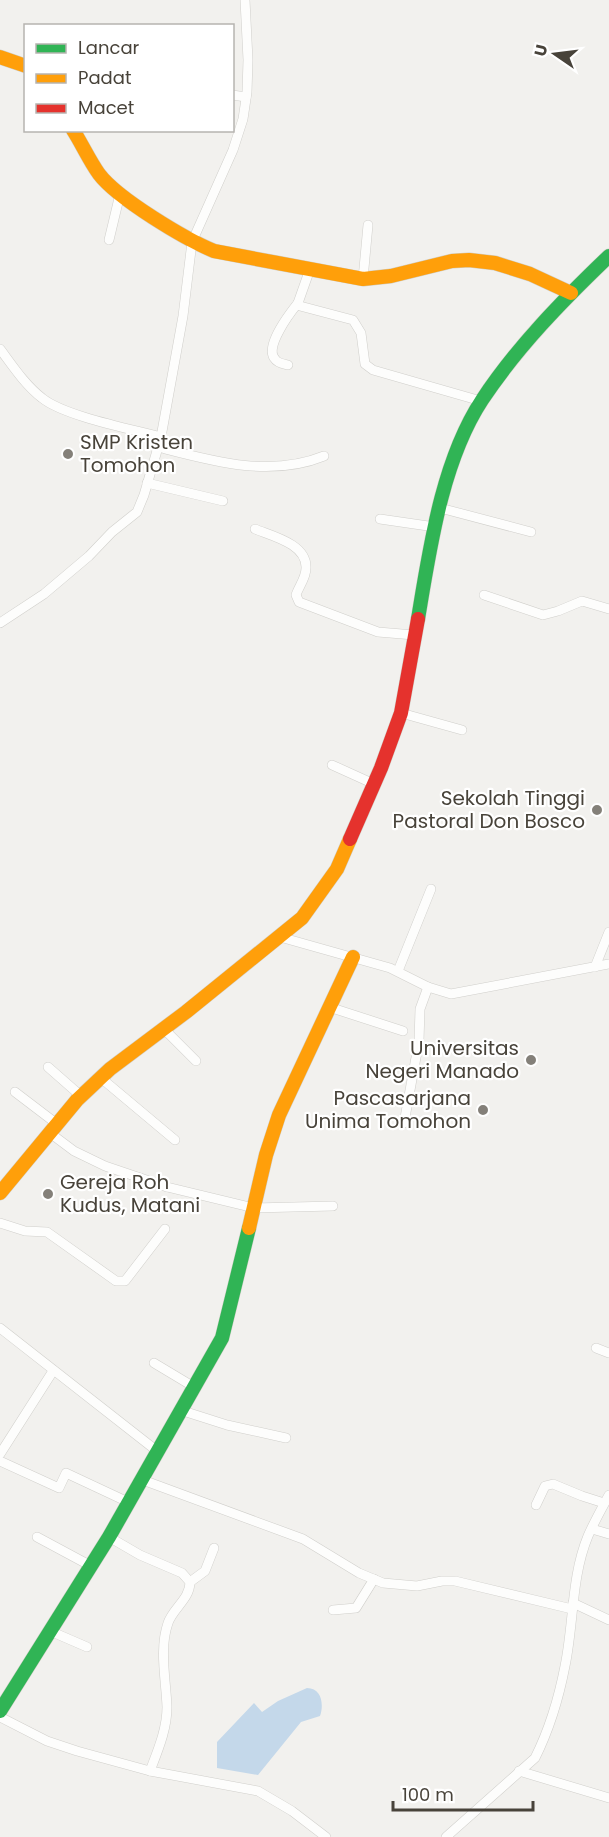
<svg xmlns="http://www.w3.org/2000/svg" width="609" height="1837" viewBox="0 0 609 1837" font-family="Poppins,sans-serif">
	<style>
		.water { fill: #c4d8ea }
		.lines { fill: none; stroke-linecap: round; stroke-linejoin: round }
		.street-casing { stroke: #d0cfcb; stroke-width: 10 }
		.fast-casing { stroke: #d0cec6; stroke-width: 15 }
		.slow-casing { stroke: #d0cec6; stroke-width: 15 }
		.jam-casing { stroke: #d0cec6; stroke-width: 15 }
		.street { stroke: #fdfdfc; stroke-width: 9 }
		.fast { stroke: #30b455; stroke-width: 14 }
		.slow { stroke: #ff9f0a; stroke-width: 14 }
		.jam { stroke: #e5322d; stroke-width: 14 }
		.poi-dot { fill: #848079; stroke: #fff; stroke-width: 2 }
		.labels { text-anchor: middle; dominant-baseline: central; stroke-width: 4.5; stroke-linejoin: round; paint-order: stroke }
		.poi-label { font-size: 20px; fill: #48433a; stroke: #fff; text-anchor: end }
	</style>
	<rect width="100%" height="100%" fill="#f2f1ee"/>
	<!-- water -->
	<path class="water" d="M307,1688C322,1688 324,1705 320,1716L301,1722L258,1775L217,1768V1742L254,1703L262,1712L278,1701Z"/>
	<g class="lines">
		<defs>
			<g id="street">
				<polyline points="232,95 246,97"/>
				<polyline points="109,240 120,194"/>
				<polyline points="310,269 298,303 300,306 353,320 361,333 365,364 373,370 481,401"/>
				<polyline points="363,279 368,225"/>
				<path d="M0,349C12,365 25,385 42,398C64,416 131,429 161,437"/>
				<path d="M288,365C284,364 277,363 275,359C264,347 290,313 298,303"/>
				<path d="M158,447C212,461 270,478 324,456"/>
				<polyline points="147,483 223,501"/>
				<polyline points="440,508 531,532"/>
				<polyline points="380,519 435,527"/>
				<path d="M255,529C272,536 307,544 306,568C306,578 299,586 296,595L299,602L378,632L414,635"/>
				<polyline points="484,595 543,615 558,611 582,601 609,609"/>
				<polyline points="0,623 44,594 89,556 112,532 137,512 144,495 161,437 183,316 192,242 233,150 243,119 247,92 248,60 245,0"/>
				<polyline points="401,713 462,730"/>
				<polyline points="332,765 374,784"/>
				<polyline points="280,937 390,968 428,987 451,994 609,964"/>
				<polyline points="595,967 609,932"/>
				<polyline points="398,971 431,889"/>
				<polyline points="329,1007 403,1031"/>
				<polyline points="164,1029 196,1061"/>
				<polyline points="48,1067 81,1096"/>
				<polyline points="101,1078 175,1140"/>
				<polyline points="15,1092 57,1124"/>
				<polyline points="404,1123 419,1041 420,1009 428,987"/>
				<polyline points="50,1133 74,1151 105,1166 167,1187 254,1208 333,1206"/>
				<polyline points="0,1223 25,1231 47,1232 116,1281 125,1281 165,1229"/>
				<polyline points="0,1328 157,1451"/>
				<polyline points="596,1348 609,1353"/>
				<polyline points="154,1363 194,1387"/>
				<polyline points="180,1410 227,1425 286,1438"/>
				<polyline points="0,1454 53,1371"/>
				<polyline points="0,1461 59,1488 66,1473 128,1502"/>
				<polyline points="140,1479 303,1539 359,1573 383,1583 417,1586 442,1581 455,1581 572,1609"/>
				<polyline points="536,1505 545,1486 553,1484 582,1496 604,1503"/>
				<polyline points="592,1529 609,1534"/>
				<polyline points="37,1537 91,1566"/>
				<path d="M109,1537L140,1555L182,1573L190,1582C190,1599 173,1608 168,1623C159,1649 166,1680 167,1707C167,1729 158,1750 150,1771"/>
				<polyline points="190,1582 205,1571 214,1548"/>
				<polyline points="573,1603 609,1620"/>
				<polyline points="333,1610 356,1608 374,1579"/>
				<polyline points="50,1631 87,1647"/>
				<polyline points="0,1717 47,1741 77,1751 150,1771 258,1791 292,1811 326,1837"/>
				<polyline points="519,1771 609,1798"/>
				<path d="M446,1837L535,1758C549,1730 559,1697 565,1666C574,1623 571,1577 588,1536C594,1522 602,1508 609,1495"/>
			</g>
			<g id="fast">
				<path d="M418,619C430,547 442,461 482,400C517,347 563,300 609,256"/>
				<polyline points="0,1711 109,1537 222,1338 249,1228"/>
			</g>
			<g id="slow">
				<polyline points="0,57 26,66"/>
				<path d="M73,130C82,144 89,160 99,174C118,199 185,239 214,251L363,279L391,276L452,261L469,260L495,263L530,274L571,293"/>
				<polyline points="0,1193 77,1100 110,1069 186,1012 302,918 337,869 350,839"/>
				<polyline points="249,1228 266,1155 279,1115 353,957"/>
			</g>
			<polyline id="jam" points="350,839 381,768 401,713 418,619"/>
		</defs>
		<!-- street casing -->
		<use href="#street" class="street-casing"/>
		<!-- fast casing -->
		<use href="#fast" class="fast-casing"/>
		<!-- slow casing -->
		<use href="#slow" class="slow-casing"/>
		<!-- jam casing -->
		<use href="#jam" class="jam-casing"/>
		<!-- street -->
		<use href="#street" class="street"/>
		<!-- fast -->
		<use href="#fast" class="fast"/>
		<!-- slow -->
		<use href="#slow" class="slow"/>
		<!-- jam -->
		<use href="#jam" class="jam"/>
	</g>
	<!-- markers -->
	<g class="poi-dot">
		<circle cx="68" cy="454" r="6"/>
		<circle cx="597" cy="810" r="6"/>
		<circle cx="531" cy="1060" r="6"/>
		<circle cx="483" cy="1110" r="6"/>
		<circle cx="48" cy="1194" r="6"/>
	</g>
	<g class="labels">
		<!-- poi labels -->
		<g class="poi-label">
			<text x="80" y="442" text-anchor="start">SMP Kristen<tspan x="80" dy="23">Tomohon</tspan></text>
			<text x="585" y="798">Sekolah Tinggi<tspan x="585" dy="23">Pastoral Don Bosco</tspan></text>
			<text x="519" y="1048">Universitas<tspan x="519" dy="23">Negeri Manado</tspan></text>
			<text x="471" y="1098">Pascasarjana<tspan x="471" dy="23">Unima Tomohon</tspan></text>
			<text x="60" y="1182" text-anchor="start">Gereja Roh<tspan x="60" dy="23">Kudus, Matani</tspan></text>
		</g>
	</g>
	<!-- legend -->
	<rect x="24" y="24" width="210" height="108" fill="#ffffff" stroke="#b6b4b0" stroke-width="1.5"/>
	<rect x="36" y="44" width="30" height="9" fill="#30b455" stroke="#b6b4b0" stroke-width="1.5"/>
	<text x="78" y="54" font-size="18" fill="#48433a">Lancar</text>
	<rect x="36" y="74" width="30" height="9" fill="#ff9f0a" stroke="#b6b4b0" stroke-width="1.5"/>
	<text x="78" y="84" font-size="18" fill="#48433a">Padat</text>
	<rect x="36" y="104" width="30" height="9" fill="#e5322d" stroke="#b6b4b0" stroke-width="1.5"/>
	<text x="78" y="114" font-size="18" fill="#48433a">Macet</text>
	<!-- north arrow -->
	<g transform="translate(555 54) rotate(284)" stroke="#ffffff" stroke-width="4.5" paint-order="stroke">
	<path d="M0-4.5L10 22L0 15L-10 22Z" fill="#48433a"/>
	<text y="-9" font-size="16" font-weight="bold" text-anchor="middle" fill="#48433a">U</text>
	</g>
	<!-- scale -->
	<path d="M393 1801v9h140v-9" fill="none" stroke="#48433a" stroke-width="3"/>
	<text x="402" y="1801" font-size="18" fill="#48433a" stroke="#ffffff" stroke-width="4.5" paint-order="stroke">100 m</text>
</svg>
